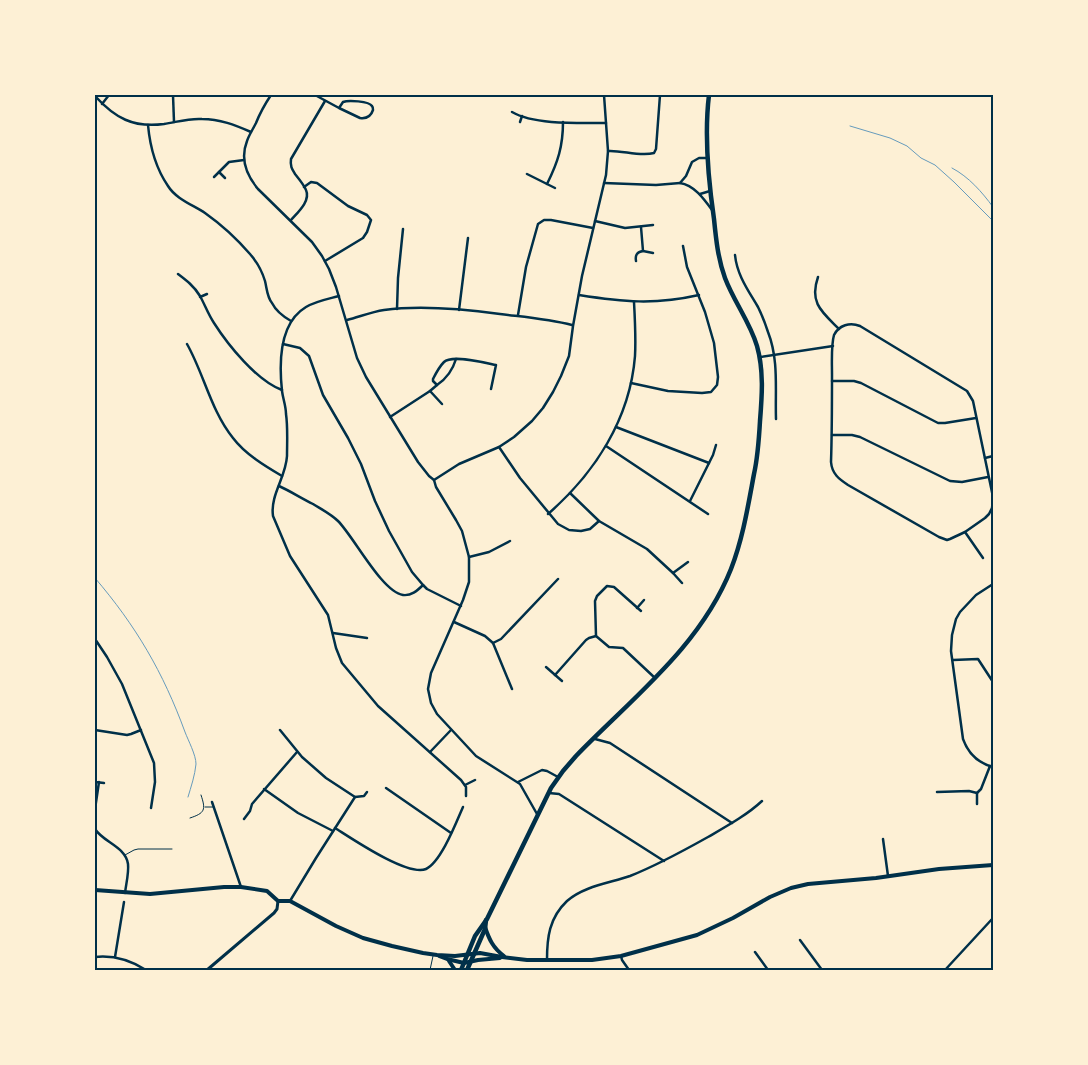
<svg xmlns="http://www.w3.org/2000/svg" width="1088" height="1065" viewBox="0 0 1088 1065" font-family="Mulish,sans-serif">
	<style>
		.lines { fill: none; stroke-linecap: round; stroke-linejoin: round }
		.stream { stroke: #669bbc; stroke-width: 1 }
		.service { stroke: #003049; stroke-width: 1 }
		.minor { stroke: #003049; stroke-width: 2.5 }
		.tertiary { stroke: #003049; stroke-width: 3 }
		.secondary { stroke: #003049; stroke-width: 4 }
		.primary { stroke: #003049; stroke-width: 4.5 }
		.neatline { fill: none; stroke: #003049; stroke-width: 2 }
	</style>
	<rect width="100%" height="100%" fill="#fdf0d5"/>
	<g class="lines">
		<!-- stream -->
		<g class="stream">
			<polyline points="850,126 890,138 907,146 921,158 935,165 954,182 993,221"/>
			<path d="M952,168C969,177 982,192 993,207"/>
			<path d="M95,578C136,626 163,672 185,732C188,740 196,755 196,764C195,775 191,787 188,797"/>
		</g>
		<!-- service -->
		<g class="service">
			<polyline points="205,807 214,807"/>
			<path d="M190,818C205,813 206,810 201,795"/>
			<polyline points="125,855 134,850 138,849 172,849"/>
			<polyline points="430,970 433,956"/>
		</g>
		<!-- minor -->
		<g class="minor">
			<polyline points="173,95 174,122"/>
			<path d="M271,95C265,104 260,113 256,123C253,129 249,135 247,141C240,159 247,176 258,189L312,242L322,256L329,269L336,287L357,358L366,377L418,462L429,476L434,480L436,487L456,520L462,531L469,557V582L463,600L431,673L428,689L431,703L437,714L476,756L520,784L537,814"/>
			<path d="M315,95L339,108L360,118C367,119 371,116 373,110C373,109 373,107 372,106C369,101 348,100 343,102L339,108"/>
			<path d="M95,96C115,118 133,128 164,124C177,122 189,118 202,119C220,119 235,125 251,132"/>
			<polyline points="102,104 109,95"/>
			<path d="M512,112C534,125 579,123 606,123"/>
			<polyline points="520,122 522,116"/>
			<path d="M148,125C150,147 155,167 168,186C176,199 193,205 205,213C222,225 237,239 250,254C257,262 262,271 265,281C267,289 267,297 272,303C276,311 284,317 291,321"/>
			<path d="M608,151C622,150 640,157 654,153L656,149L660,95"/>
			<path d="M707,158H699L692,162L686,176L680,183C694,185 704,199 712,210"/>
			<polyline points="219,172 225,178"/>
			<polyline points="527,174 555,188"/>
			<polyline points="214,177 229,162 244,160"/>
			<polyline points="604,183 656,185 680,183"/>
			<path d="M547,184C558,162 563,146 563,122"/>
			<polyline points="304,187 311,182 317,183 348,206 367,215 371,220 367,232 363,238 325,261"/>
			<polyline points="700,194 710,191"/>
			<path d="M291,220C297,213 311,201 306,190C304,185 299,179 295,174C292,169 290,166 291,159L325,101"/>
			<polyline points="595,221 625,228 653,225"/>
			<polyline points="643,251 653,253"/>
			<path d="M735,255C737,275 748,290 758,307C762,315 765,323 768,332C779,360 775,390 776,419"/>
			<path d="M636,261C635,255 637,252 643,251L641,227"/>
			<path d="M178,274C186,280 194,286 200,296C205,305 208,314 214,323C228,345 257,381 282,390"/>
			<path d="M818,277C809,303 822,312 839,329"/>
			<path d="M579,295C623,302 655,305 699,295"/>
			<path d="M339,296C328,299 316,301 306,307C279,323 279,363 282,391C283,399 286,406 286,414C288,428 287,442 287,456C286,477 270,495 273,516L290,556L328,615L336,648L342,663L378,706L461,780L466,787V796"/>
			<polyline points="200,297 207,294"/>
			<polyline points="397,309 398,278 403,229"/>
			<polyline points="459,310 468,238"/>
			<polyline points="518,315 526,267 538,224 544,220 551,220 593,228"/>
			<path d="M347,320C359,317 371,312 384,310C419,305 464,309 500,314C524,317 549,319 572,325"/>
			<path d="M187,344C204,374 211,411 233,438C245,454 265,466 282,476"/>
			<polyline points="283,344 300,348 309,356 323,395 348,438 361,464 375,501 389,531 412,572 423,585 427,589 461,606"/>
			<polyline points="760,357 833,346"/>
			<polyline points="832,381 854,381 861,383 938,423 945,423 976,418"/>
			<polyline points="631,383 668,391 702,393 711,392 717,385 718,377 714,343 705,312 687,267 683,246"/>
			<path d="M437,385C446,379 453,369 456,359"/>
			<polyline points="430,391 442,404"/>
			<path d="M390,417L430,391L437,385L433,381V379C436,373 440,366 444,362C452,354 486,363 496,365L491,389"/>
			<polyline points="616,427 709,463"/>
			<polyline points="832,435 852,435 860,437 950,481 962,482 988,477"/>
			<polyline points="606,446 708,514"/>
			<polyline points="499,447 520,478 558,524 569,530 581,531 590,529 599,521"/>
			<polyline points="985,458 993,456"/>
			<polyline points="434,480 459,464 499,447 514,437 532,421 543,408 553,392 561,376 569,356 573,326 582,276 606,175 608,151 604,95"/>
			<path d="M279,486C290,491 301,498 313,504C321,509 331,514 338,521C354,537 382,592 403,595C411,596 417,591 423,585"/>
			<polyline points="570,493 599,521 647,549 673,573 682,583"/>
			<path d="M993,497L973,401L967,391L860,326C850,322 839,325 834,335C831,345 832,363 832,374C832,403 832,433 831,462C832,474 839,479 848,485L939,537L947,540L950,539L965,532L985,518L989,514L992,508L993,500"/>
			<polyline points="690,501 713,455 716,445"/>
			<path d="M548,514C595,473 630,419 635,356C636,338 635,320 634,302"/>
			<polyline points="965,532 983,558"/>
			<polyline points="469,557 489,552 510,541"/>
			<polyline points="673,573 688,562"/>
			<path d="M993,584L976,595L960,612L956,619L952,635L951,651L963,739C968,753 978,763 993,767"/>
			<polyline points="637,608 644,600"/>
			<polyline points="641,611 614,587 607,586 597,596 595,601 596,636 609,647 623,648 655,678"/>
			<polyline points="454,622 485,636 493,643 501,639 558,579"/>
			<polyline points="333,633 367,638"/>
			<polyline points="95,639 107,657 122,684 154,763 155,782 151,808"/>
			<polyline points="493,643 512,689"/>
			<polyline points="953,660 978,659 993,682"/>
			<polyline points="546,667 562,681"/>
			<polyline points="555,675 586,640 589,638 596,636"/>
			<polyline points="95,730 127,735 131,734 141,730"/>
			<polyline points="280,730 302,757 326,778 355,797"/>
			<polyline points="595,739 610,743 732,823"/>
			<polyline points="430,752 451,730"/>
			<polyline points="95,782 104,783"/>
			<polyline points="518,782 542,770 547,771 558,777"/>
			<polyline points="465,785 475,780"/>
			<polyline points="386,788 451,833"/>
			<polyline points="264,789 298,813 333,831"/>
			<polyline points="937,792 969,791 977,793 981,789 990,766"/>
			<polyline points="549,793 559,794 664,861"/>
			<polyline points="212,802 241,887"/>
			<polyline points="977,804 977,793"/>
			<polyline points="95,809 99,782"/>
			<polyline points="244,819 250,811 252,804 297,752"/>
			<path d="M335,828C351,838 408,877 426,869C441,862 456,823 463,807"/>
			<path d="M95,829C103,842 126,847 128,864C129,873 126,884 125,893"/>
			<polyline points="883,839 888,876"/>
			<polyline points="290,901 316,858 355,797 364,796 367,792"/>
			<polyline points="800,940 822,970"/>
			<polyline points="755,952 768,970"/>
			<polyline points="621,956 622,960 629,970"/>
			<path d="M95,957C113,955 130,960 146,970"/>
			<polyline points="115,957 124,902"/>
			<path d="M547,960C547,938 549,918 567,901C584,886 610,883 630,876C658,865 683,851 708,837C727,826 747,815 762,801"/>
			<polyline points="945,970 993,918"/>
		</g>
		<!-- tertiary -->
		<polyline class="tertiary" points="207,970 274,913 277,909 278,901"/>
		<!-- secondary -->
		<g class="secondary">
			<polyline points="95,890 150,894 224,887 241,887 267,891 278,901 290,901 336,926 363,938 392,946 423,953 437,955 455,956 480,953 502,957 527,960 592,960 621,956 697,935 733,918 770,897 791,888 808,884 876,878 939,869 993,865"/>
			<path d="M485,927C489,939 493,948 504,956"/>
			<polyline points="439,956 447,959 464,963 478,960 500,958"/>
			<polyline points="449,961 455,970"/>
		</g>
		<!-- primary -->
		<g class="primary">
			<path d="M461,970L475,936L487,919L551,788L563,771L576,756C632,698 700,647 731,569C743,538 748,506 754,474C758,456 759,439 760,421C762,396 764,371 757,346C750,322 734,302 725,278C718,259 716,239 714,219C708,178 704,136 709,95"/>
			<polyline points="467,970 485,929 486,920"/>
		</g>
	</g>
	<!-- border -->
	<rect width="1088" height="1065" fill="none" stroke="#fdf0d5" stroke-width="192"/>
	<rect x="96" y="96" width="896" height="873" class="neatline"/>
</svg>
